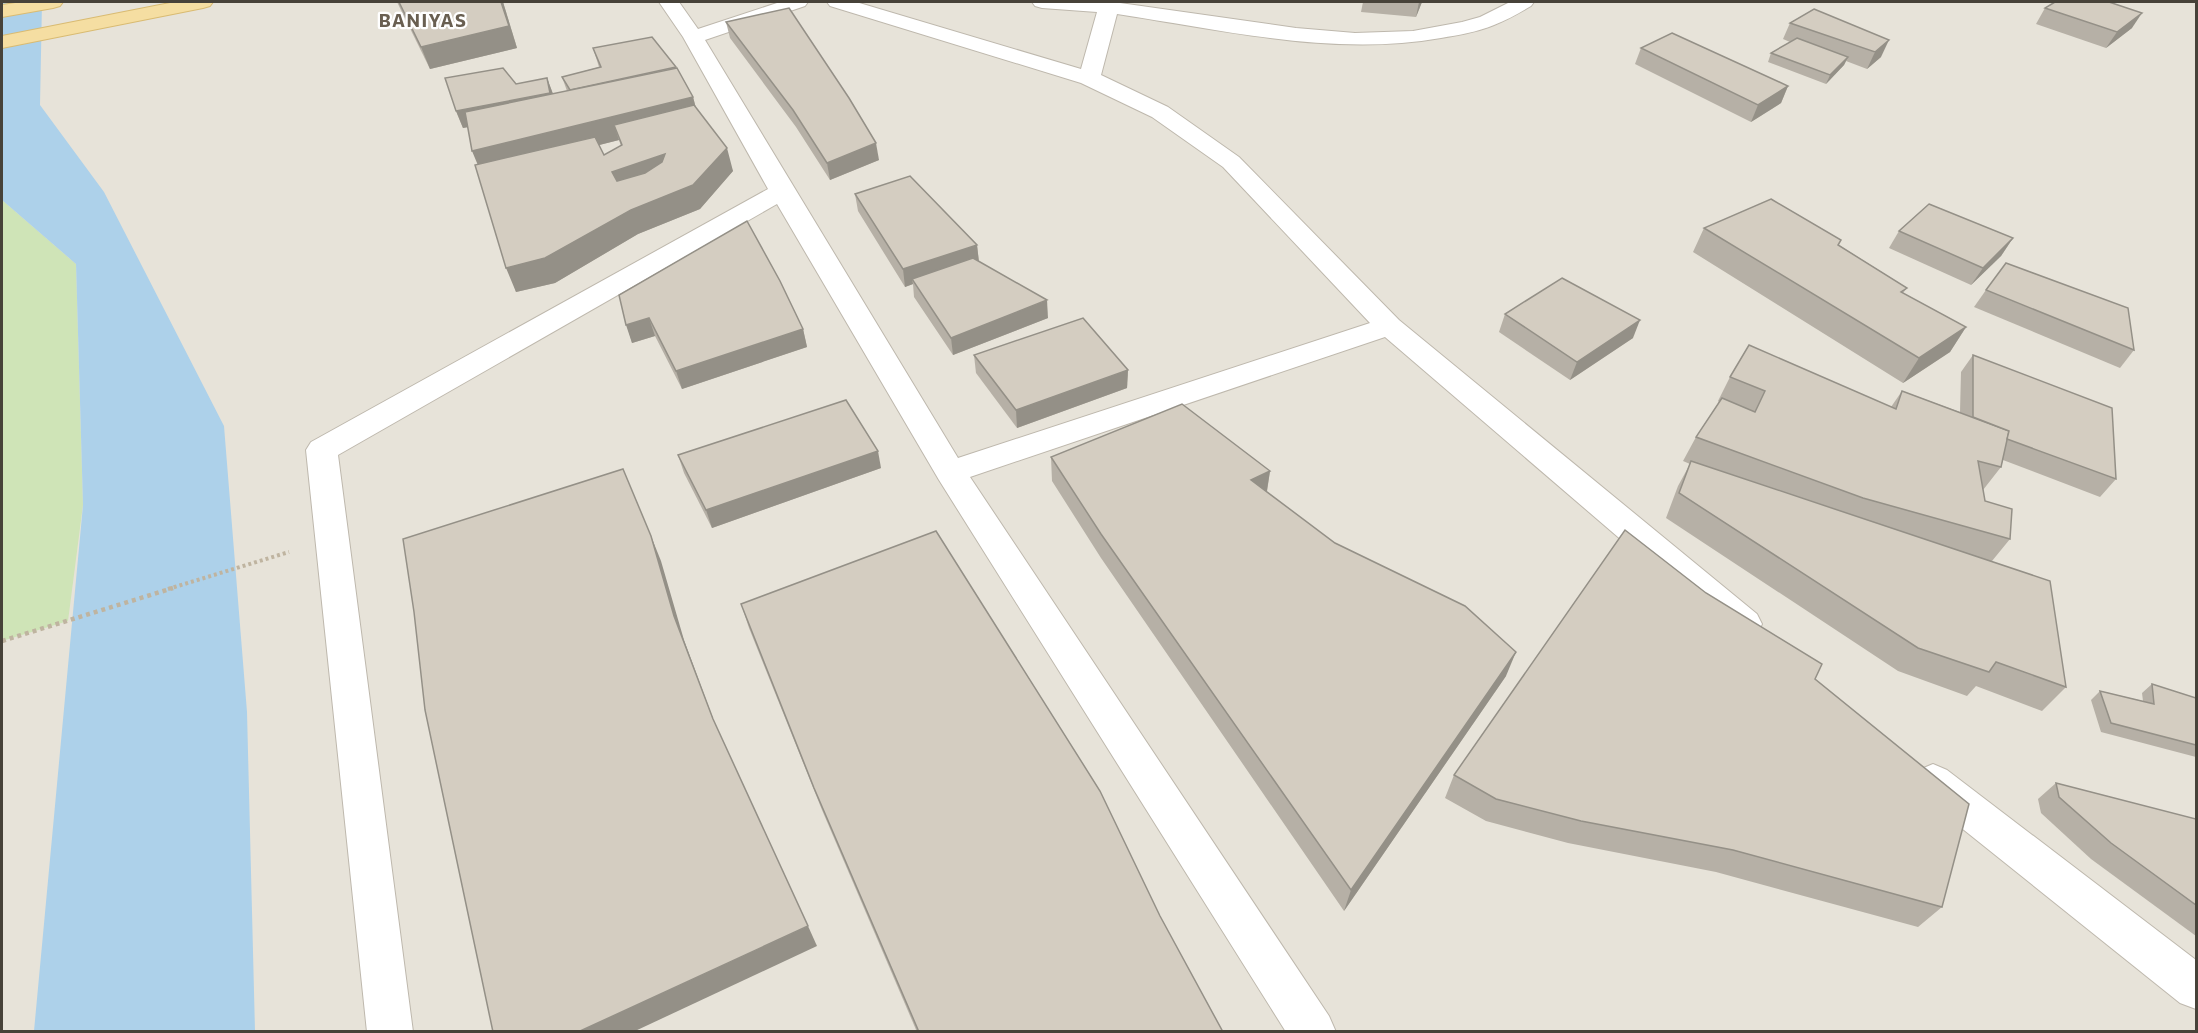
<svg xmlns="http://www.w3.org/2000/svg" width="2198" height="1033" viewBox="0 0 2198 1033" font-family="Commissioner,sans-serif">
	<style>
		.residential { fill: #e7e3d9 }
		.green { fill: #cfe4b7 }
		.water { fill: #add1ea }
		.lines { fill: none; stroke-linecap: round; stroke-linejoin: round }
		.minor-casing { stroke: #beb8ad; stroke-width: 2 }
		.major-casing { stroke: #d9bb72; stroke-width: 2 }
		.path-far1 { stroke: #bfb4a0; stroke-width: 4; stroke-dasharray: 3 3; stroke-linecap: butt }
		.path { stroke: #bfb4a0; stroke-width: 4.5; stroke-dasharray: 4 4; stroke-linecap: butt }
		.minor { fill: #fff; fill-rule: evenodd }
		.major { fill: #f5dea2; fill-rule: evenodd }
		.wall { fill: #b6b0a6; fill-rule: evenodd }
		.shaded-wall { fill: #949087 }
		.building { fill: #d4cdc1; stroke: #949087; stroke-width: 1.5; fill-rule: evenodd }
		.labels { text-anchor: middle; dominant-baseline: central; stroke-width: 4.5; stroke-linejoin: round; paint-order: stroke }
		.far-district-label { font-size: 18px; font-weight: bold; letter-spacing: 1.5px; fill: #695f51; stroke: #fff }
	</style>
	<rect width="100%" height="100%" fill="#f4f1ea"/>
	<!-- residential -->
	<rect class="residential" x="2" y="2" width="2194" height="1029"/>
	<!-- green -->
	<polygon class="green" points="2,200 76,264 83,505 68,621 2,641"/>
	<!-- water -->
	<polygon class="water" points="2,2 42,2 40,105 104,192 224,426 247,712 255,1031 34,1031 83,505 76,264 2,200"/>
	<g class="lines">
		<defs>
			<g id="minor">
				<path d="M659,2H679L698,29L780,2H808L805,6L705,40L958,458L1370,323L1223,167L1152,117L1081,83L830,6L827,2H856L1081,69L1097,12L1042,8L1035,6L1032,2H1113L1296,28L1355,33L1413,31L1462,22L1480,17L1510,2H1534L1531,6C1519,13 1507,20 1494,25C1477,32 1459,35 1441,38C1334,57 1223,30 1117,14L1101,75L1168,107L1239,157L1399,320L1757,614L1762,624L1757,634L1744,638L1731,634L1385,337L970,477L1329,1016L1336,1032H1286L939,480L777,204L338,455L413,1032H367L306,450L311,442L768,189L683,37Z"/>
				<polygon points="1933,764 1947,770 2196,960 2196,1009 2180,1003 1919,794 1913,782 1919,770"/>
			</g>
			<g id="major">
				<polygon points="22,2 63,2 60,6 53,8 2,17 2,5"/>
				<polygon points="175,2 213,2 210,6 203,8 2,48 2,36"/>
			</g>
		</defs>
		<!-- minor casing -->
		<use href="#minor" class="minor-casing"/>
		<!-- major casing -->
		<use href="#major" class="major-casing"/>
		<!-- path-far1 -->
		<polyline class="path-far1" points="168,589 289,552"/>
		<!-- path -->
		<polyline class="path" points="2,641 173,588"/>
		<!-- minor -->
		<use href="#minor" class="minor"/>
		<!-- major -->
		<use href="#major" class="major"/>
	</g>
	<!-- wall -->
	<g class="wall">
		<polygon points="397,2 503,2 517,48 430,69"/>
		<polygon points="1363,2 1422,2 1416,17 1361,12"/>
		<polygon points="2045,8 2132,28 2106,48 2036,24"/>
		<polygon points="1814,9 1881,57 1867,69 1846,61 1844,65 1826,84 1768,62 1771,53 1790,42 1783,39 1790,23"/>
		<polygon points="726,22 879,160 830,180 796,127 730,38"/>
		<path d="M593,48L676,68L693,97L696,108L733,171L700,209L638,234L555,283L516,292L468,127L463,128L456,111L516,84L547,78L553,94L567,91L562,77L599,67ZM619,140L621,146L604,155L599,145Z"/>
		<polygon points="1641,48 1788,86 1781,103 1751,122 1635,64"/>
		<polygon points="855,194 977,245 979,261 1048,318 953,355 914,297 913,284 905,287 858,211"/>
		<polygon points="1704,228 1839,245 1907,288 1903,293 1966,327 1950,352 1903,383 1693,252"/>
		<polygon points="1899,231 2013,238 2001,256 1971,285 1889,248"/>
		<polygon points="1986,290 2134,350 2120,368 1974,307"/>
		<polygon points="619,295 803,329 807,347 682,389 655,336 632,343"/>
		<polygon points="1505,314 1633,338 1570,380 1499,332"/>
		<polygon points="974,355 1128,370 1127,388 1017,428 976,373"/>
		<polygon points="1973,355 2116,479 2100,497 2003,460 2001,467 1983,490 1985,501 2010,539 1992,561 2066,687 2042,711 1976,686 1967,696 1898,671 1666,518 1678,486 1690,464 1683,461 1696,437 1719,402 1718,401 1730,377 1891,407 1902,391 1960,412 1961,372"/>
		<polygon points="678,455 881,468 712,528 684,473"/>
		<polygon points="1051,457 1270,471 1267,492 1506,676 1344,911 1101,558 1052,481"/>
		<polygon points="741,604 1223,1032 917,1032 822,810 749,628"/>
		<polygon points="1815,679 1942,907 1918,927 1716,872 1568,843 1486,821 1445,798 1454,775"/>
		<polygon points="2152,684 2196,698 2196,757 2101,732 2091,700 2100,691 2143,701 2142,693"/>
		<polygon points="2056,783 2196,819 2196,936 2091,859 2041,813 2038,799"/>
	</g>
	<!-- shaded-wall -->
	<g class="shaded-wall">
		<polygon points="501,2 503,2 517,48 430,69 421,47"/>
		<polygon points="1419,2 1422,2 1416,17"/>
		<polygon points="2142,13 2132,28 2106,48 2117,32"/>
		<polygon points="1889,40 1881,57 1867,69 1875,52"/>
		<polygon points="1848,57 1844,65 1826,84 1830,75"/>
		<polygon points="547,78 553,94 556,110 463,128 456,111"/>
		<polygon points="1788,86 1781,103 1751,122 1758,105"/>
		<polygon points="693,97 699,120 614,125 619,140 482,175 472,151"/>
		<polygon points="876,143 879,160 830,180 827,163"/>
		<polygon points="727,148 733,171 700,209 638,234 555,283 516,292 506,268"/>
		<polygon points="665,154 671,178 620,196 612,172"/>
		<polygon points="2013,238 2001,256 1971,285 1983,268"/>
		<polygon points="977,245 979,263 912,279 913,284 905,287 903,269"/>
		<polygon points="1047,300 1048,318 953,355 951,338"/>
		<polygon points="649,318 655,336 632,343 626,325"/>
		<polygon points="1640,320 1633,338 1570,380 1577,362"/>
		<polygon points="1966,327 1950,352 1903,383 1919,358"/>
		<polygon points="803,329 807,347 682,389 676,371"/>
		<polygon points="1128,370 1127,388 1017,428 1016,410"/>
		<polygon points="878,451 881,468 712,528 706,510"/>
		<polygon points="1270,471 1266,496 1251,480"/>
		<polygon points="651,536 661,561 684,640 722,743 674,616"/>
		<polygon points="1516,652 1506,676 1344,911 1351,890"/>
		<polygon points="808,926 817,946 633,1032 578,1032"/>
	</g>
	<!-- building -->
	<g class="building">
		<polygon points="399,2 501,2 509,26 421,47"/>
		<polygon points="2055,2 2109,2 2142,13 2117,32 2045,8"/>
		<polygon points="789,8 849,98 876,143 827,163 793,110 726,22"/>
		<polygon points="1814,9 1889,40 1875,52 1790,23"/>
		<polygon points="1672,33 1788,86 1758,105 1641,48"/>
		<polygon points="652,37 676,67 570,90 562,77 601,67 593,48"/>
		<polygon points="1797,38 1848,57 1830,75 1771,53"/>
		<polygon points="503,68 516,84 547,78 550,93 456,111 445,78"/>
		<polygon points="677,68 693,97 472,151 465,112"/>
		<path d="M694,105L727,148L693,185L631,210L545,258L506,268L475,165L595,137L604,155L622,145L614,125ZM665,154L662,162L645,173L617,181L612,172Z"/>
		<polygon points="910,176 977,245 903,269 855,194"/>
		<polygon points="1771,199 1841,240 1838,245 1907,288 1901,292 1966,327 1919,358 1704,228"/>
		<polygon points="1929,204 2013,238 1983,268 1899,231"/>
		<polygon points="747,221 780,281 803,329 676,371 649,318 626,325 619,295"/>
		<polygon points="973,258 1047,300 951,338 912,279"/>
		<polygon points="2006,263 2128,308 2134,350 1986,290"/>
		<polygon points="1562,278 1640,320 1577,362 1505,314"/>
		<polygon points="1083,318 1128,370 1016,410 974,355"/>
		<polygon points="1749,345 1896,409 1902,391 2009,431 2001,467 1978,461 1985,501 2012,509 2010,539 1863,498 1696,437 1722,398 1755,412 1765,391 1730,377"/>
		<polygon points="1973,355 2112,408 2116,479 2007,439 2009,431 1973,417"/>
		<polygon points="846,400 878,451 706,510 678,455"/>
		<polygon points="1182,404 1270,471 1251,480 1335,543 1465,606 1516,652 1351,890 1101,534 1051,457"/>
		<polygon points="1691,461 2050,581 2066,687 1996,662 1989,672 1918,648 1679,493"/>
		<polygon points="623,469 651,536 674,616 713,719 808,926 578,1032 493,1032 425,710 414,612 403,539"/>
		<polygon points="1625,530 1706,593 1822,664 1815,679 1969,804 1942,907 1733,850 1581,821 1496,799 1454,775"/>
		<polygon points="936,531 1100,791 1160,916 1223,1032 919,1032 814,788 741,604"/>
		<polygon points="2152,684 2196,698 2196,745 2111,723 2100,691 2154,704"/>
		<polygon points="2056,783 2196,819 2196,905 2111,843 2059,797"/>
	</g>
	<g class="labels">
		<!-- far-district labels -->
		<g class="far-district-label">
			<text x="423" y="20">BANIYAS</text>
		</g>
	</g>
	<!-- border -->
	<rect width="2198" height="1033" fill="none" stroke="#474239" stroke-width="6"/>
</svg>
